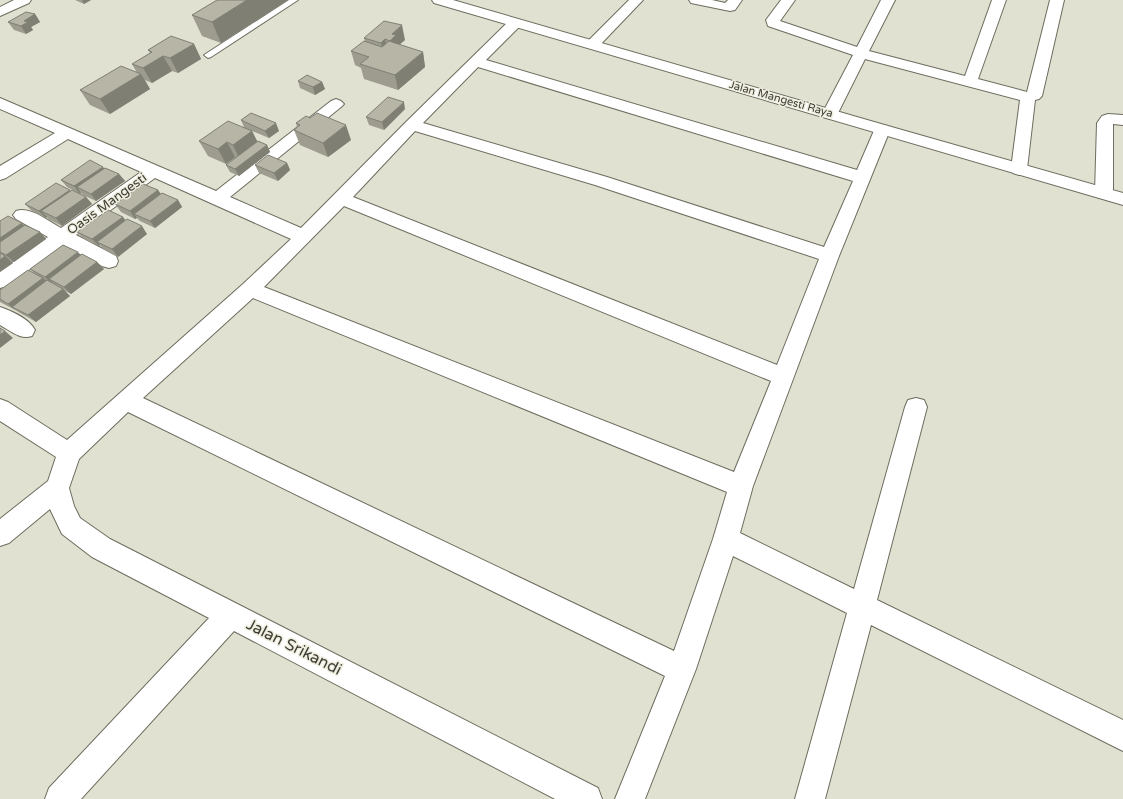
<svg xmlns="http://www.w3.org/2000/svg" width="1123" height="799" viewBox="0 0 1123 799" font-family="'Varela Round',sans-serif">
	<style>
		.lines { fill: none; stroke-linecap: round; stroke-linejoin: round }
		.service-casing { stroke: #6d6c5e; stroke-width: 2 }
		.minor-casing { stroke: #6d6c5e; stroke-width: 2 }
		.tertiary-casing { stroke: #6d6c5e; stroke-width: 2 }
		.service { fill: #fff; fill-rule: evenodd }
		.minor { fill: #fff; fill-rule: evenodd }
		.tertiary { fill: #fff; fill-rule: evenodd }
		.wall { fill: #9d9c8f }
		.shaded-wall { fill: #7f7f74 }
		.building { fill: #b6b5a6; stroke: #7f7f74 }
		.labels { text-anchor: middle; dominant-baseline: central; stroke-width: 3; stroke-linejoin: round; paint-order: stroke }
		.far-street-label { font-size: 11px; fill: #3e3d37; stroke: #efeede }
		.street-label { font-size: 13px; fill: #3e3d37; stroke: #efeede }
		.near-street-label { font-size: 16px; fill: #3e3d37; stroke: #efeede }
	</style>
	<rect width="100%" height="100%" fill="#e1e1d1"/>
	<g class="lines">
		<defs>
			<polygon id="service" points="289,0 298,0 211,57 208,58 204,55"/>
			<g id="minor">
				<polygon points="14,0 31,0 29,3 0,16 0,7"/>
				<polygon points="629,0 643,0 598,47 593,48 588,47 586,44 588,41"/>
				<polygon points="689,0 712,0 725,3 728,0 742,0 735,10 730,11 691,3"/>
				<polygon points="781,0 795,0 780,21 857,47 881,0 895,0 869,51 965,76 992,0 1006,0 978,79 1027,92 1050,0 1064,0 1042,96 1039,99 1035,100 1027,169 1025,173 1019,175 1013,173 1011,169 1020,100 865,59 836,117 830,119 824,117 822,114 853,55 768,26 766,20"/>
				<path d="M515,19L520,20L522,23L520,26L486,60L857,170L876,126L882,125L888,126L890,130L839,256L753,486L740,533L854,589L905,407L908,400L916,398L924,400L927,407L877,600L1123,720V751L871,625L825,799H795L847,613L733,556L696,669L645,799H615L665,676L128,412L79,459L69,488L74,506L80,518L110,539L598,788L602,799H555L234,631L81,799H45L49,788L209,618L92,557L62,534L50,509L9,543L0,546V519L48,481L56,457L0,421V399L8,402L67,440L243,284L291,239L155,178L76,235L116,256L118,261L116,266L109,268L102,266L63,245L7,286L0,288V271L48,237L16,219L13,215L16,211C30,206 48,221 61,228L141,172L68,139L6,178L0,180V166L55,133L0,109V98L216,191L331,101L336,99L341,101L344,104L341,107L230,197L301,228L406,122L510,20ZM478,67L853,181L824,247L607,177L423,123ZM415,131L595,185L819,259L777,365L353,197ZM344,206L771,381L734,472L264,287ZM253,298L727,492L713,539L674,651L143,398Z"/>
				<polygon points="1108,114 1123,115 1123,125 1113,124 1113,193 1110,197 1104,199 1098,197 1095,193 1097,123 1102,116"/>
				<path d="M0,307C12,311 29,319 35,330L32,336C20,340 11,331 0,325Z"/>
			</g>
			<polygon id="tertiary" points="432,0 453,0 888,126 1123,193 1123,205 434,3"/>
		</defs>
		<!-- service casing -->
		<use href="#service" class="service-casing"/>
		<!-- minor casing -->
		<use href="#minor" class="minor-casing"/>
		<!-- tertiary casing -->
		<use href="#tertiary" class="tertiary-casing"/>
		<!-- service -->
		<use href="#service" class="service"/>
		<!-- minor -->
		<use href="#minor" class="minor"/>
		<!-- tertiary -->
		<use href="#tertiary" class="tertiary"/>
	</g>
	<!-- wall -->
	<g class="wall">
		<polygon points="75,0 91,0 84,4"/>
		<polygon points="217,0 288,0 221,43 202,36 192,15"/>
		<polygon points="35,14 40,22 31,27 33,30 26,34 14,30 8,22"/>
		<polygon points="364,38 405,40 399,45 423,52 425,67 398,90 364,79 361,68 355,65 351,51 365,41"/>
		<polygon points="194,44 201,59 178,73 172,71 152,83 145,80 150,89 110,114 90,105 80,90 137,73 132,64 150,53 148,50"/>
		<polygon points="298,81 322,82 325,89 315,95 300,88"/>
		<polygon points="405,109 384,130 369,125 366,117"/>
		<polygon points="241,120 279,131 269,138 252,131 257,141 267,145 270,152 239,176 230,172 226,165 235,157 226,164 208,156 199,141 244,127"/>
		<polygon points="296,123 351,140 328,157 300,145 294,130 297,127"/>
		<polygon points="287,163 290,170 278,181 259,173 255,165"/>
		<polygon points="104,168 119,174 125,181 96,201 83,195 81,193 80,194 67,187 61,180"/>
		<polygon points="158,190 161,194 178,200 182,207 155,228 140,221 137,218 135,219 121,212 115,204"/>
		<polygon points="71,191 86,197 92,204 62,226 48,219 47,217 46,218 32,211 25,204"/>
		<polygon points="123,217 125,220 147,234 118,257 103,249 100,245 99,246 84,239 77,232"/>
		<polygon points="0,221 24,225 40,232 46,239 14,262 9,260 13,263 0,272"/>
		<polygon points="81,255 97,262 104,269 71,294 65,291 70,296 36,322 20,313 17,311 0,302 0,290 34,273 30,269"/>
	</g>
	<!-- shaded-wall -->
	<g class="shaded-wall">
		<polygon points="82,0 91,0 84,4"/>
		<polygon points="247,0 288,0 221,43 212,22"/>
		<polygon points="35,14 40,22 31,27 33,30 26,34 21,26 24,21"/>
		<polygon points="402,25 405,40 399,45 394,56 390,41 392,34"/>
		<polygon points="385,39 389,54 385,58 381,43"/>
		<polygon points="194,44 201,59 178,73 170,58"/>
		<polygon points="423,52 425,67 398,90 395,75"/>
		<polygon points="163,56 172,71 152,83 143,68"/>
		<polygon points="141,74 150,89 110,114 100,99"/>
		<polygon points="322,82 325,89 315,95 313,87"/>
		<polygon points="404,102 405,109 384,130 382,122"/>
		<polygon points="276,123 279,131 269,138 265,131"/>
		<polygon points="346,125 351,140 328,157 323,143"/>
		<polygon points="252,131 259,145 240,160 233,145"/>
		<polygon points="227,142 235,157 226,164 218,149"/>
		<polygon points="267,145 270,152 239,176 235,169"/>
		<polygon points="287,163 290,170 278,181 274,173"/>
		<polygon points="103,167 109,174 77,187 81,193 80,194 74,186"/>
		<polygon points="119,174 125,181 96,201 91,194"/>
		<polygon points="70,190 76,197 41,211 47,217 46,218 39,211"/>
		<polygon points="158,190 163,198 134,214 137,218 135,219 130,211"/>
		<polygon points="86,197 92,204 62,226 56,218"/>
		<polygon points="178,200 182,207 155,228 150,221"/>
		<polygon points="123,217 128,224 97,242 100,245 99,246 92,239"/>
		<polygon points="22,223 29,230 0,250 0,238"/>
		<polygon points="142,226 147,234 118,257 112,249"/>
		<polygon points="40,232 46,239 14,262 6,255"/>
		<polygon points="78,252 84,259 49,279 53,283 52,284 45,277"/>
		<polygon points="5,256 13,263 0,272 0,260"/>
		<polygon points="97,262 104,269 71,294 64,287"/>
		<polygon points="43,278 51,285 12,307 16,311 8,304"/>
		<polygon points="63,289 70,296 36,322 28,315"/>
		<polygon points="5,331 13,338 0,348 0,335"/>
	</g>
	<!-- building -->
	<g class="building">
		<polygon points="217,0 247,0 212,22 192,15"/>
		<polygon points="26,12 35,14 24,21 28,22 21,26 8,22"/>
		<polygon points="384,21 402,25 392,34 396,35 390,41 385,39 381,43 364,38"/>
		<polygon points="171,36 194,44 170,58 163,56 143,68 132,64 152,52 148,50"/>
		<polygon points="364,41 382,47 389,41 423,52 395,75 360,64 369,57 351,51"/>
		<polygon points="121,66 141,74 100,99 80,90"/>
		<polygon points="307,75 322,82 313,87 298,81"/>
		<polygon points="388,97 404,102 382,122 366,117"/>
		<polygon points="251,113 276,123 265,131 241,120"/>
		<polygon points="317,113 346,125 323,143 294,130 300,125 296,123 306,116 310,118"/>
		<polygon points="228,121 252,131 233,145 227,142 218,149 199,141"/>
		<polygon points="258,141 267,145 235,169 226,165"/>
		<polygon points="268,155 287,163 274,173 255,165"/>
		<polygon points="90,160 103,167 74,186 61,180"/>
		<polygon points="105,168 119,174 91,194 77,187"/>
		<polygon points="56,183 70,190 39,211 25,204"/>
		<polygon points="143,184 158,190 130,211 115,204"/>
		<polygon points="72,190 86,197 56,218 41,211"/>
		<polygon points="162,193 178,200 150,221 134,214"/>
		<polygon points="108,210 123,217 92,239 77,232"/>
		<polygon points="8,216 22,223 0,238 0,221"/>
		<polygon points="127,219 142,226 112,249 97,242"/>
		<polygon points="25,225 40,232 6,255 0,252 0,242"/>
		<polygon points="63,245 78,252 45,277 30,269"/>
		<polygon points="0,253 5,256 0,260"/>
		<polygon points="82,254 97,262 64,287 49,279"/>
		<polygon points="28,270 43,278 8,304 0,299 0,290"/>
		<polygon points="47,280 63,289 28,315 12,307"/>
		<polygon points="0,328 5,331 0,335"/>
	</g>
	<g class="labels">
		<!-- far-street labels -->
		<g class="far-street-label">
			<text transform="translate(781 99) rotate(16)">Jalan Mangesti Raya</text>
		</g>
		<!-- street labels -->
		<g class="street-label">
			<text transform="translate(107 204) rotate(-36)">Oasis Mangesti</text>
		</g>
		<!-- near-street labels -->
		<g class="near-street-label">
			<text transform="translate(294 647) rotate(27)">Jalan Srikandi</text>
		</g>
	</g>
</svg>
